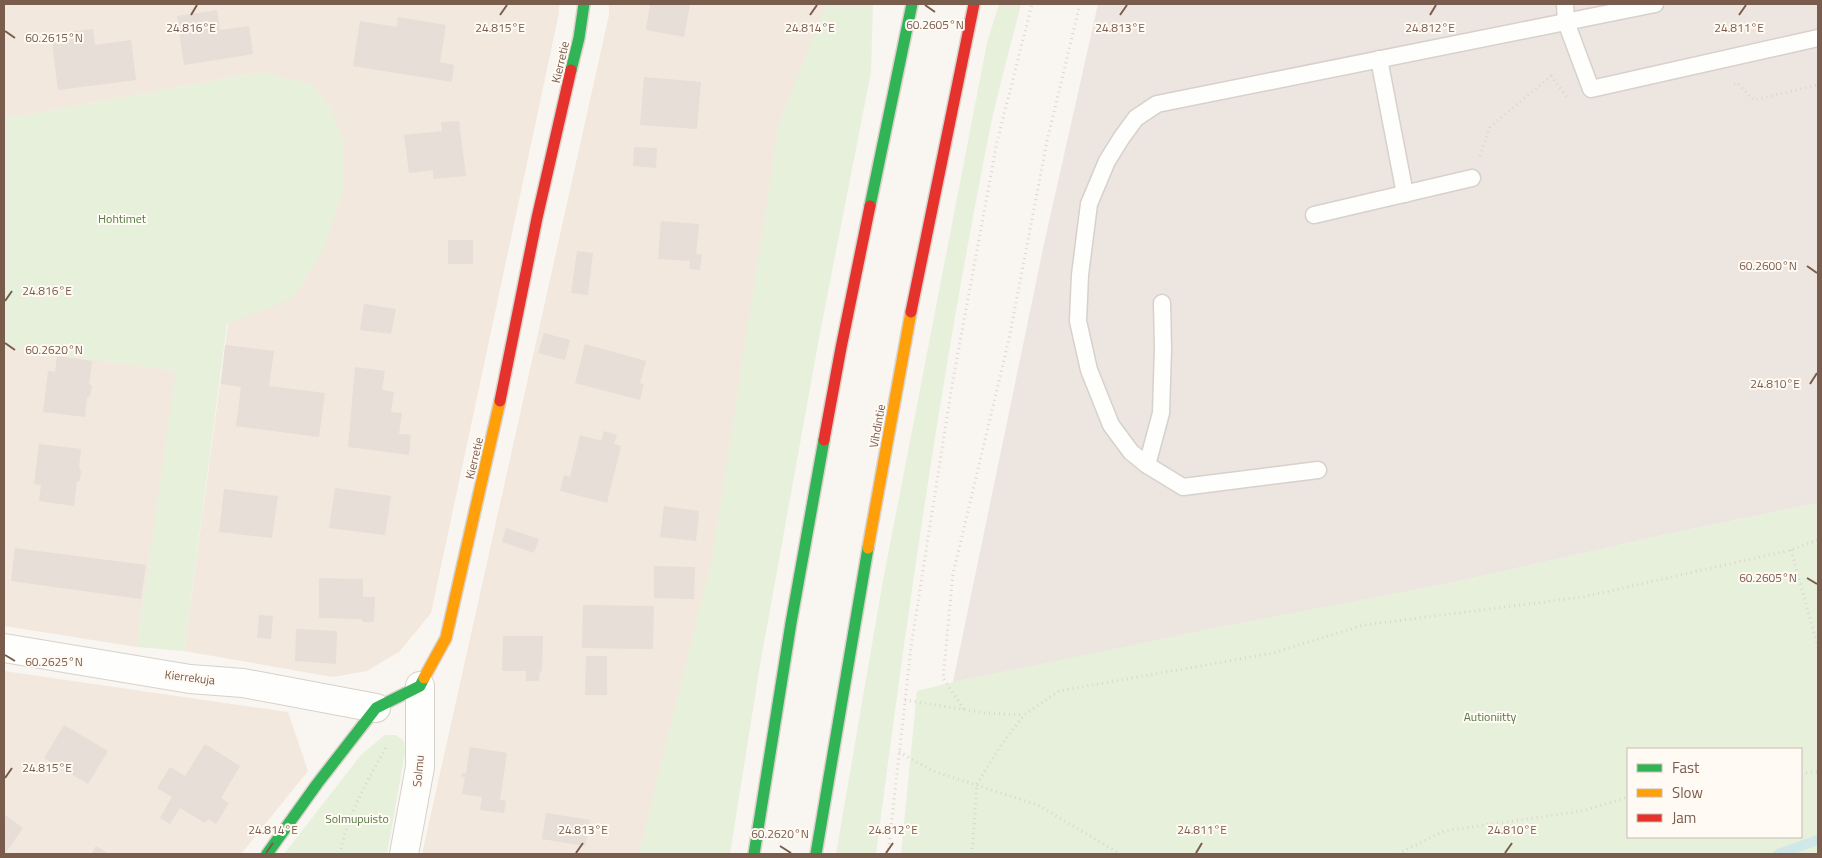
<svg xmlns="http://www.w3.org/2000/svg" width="1822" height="858" viewBox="0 0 1822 858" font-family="'Titillium Web',sans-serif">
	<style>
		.residential { fill: #f2e8de }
		.industrial { fill: #ede5e0 }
		.green { fill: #e7f0db; fill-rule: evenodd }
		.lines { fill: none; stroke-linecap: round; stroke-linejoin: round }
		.stream { stroke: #d0e8ea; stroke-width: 10 }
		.building { fill: #e6ded7 }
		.lane-casing { stroke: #d7d1cb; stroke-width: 19 }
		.street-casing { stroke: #d7d1cb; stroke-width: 30 }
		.fast-casing { stroke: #d9d2cb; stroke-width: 14 }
		.slow-casing { stroke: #d9d2cb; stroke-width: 14 }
		.jam-casing { stroke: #d9d2cb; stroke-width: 14 }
		.path { stroke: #dcd5d0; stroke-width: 3; stroke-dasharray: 1 4; stroke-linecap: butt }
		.lane { stroke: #fefefd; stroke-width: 16 }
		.street { stroke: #fefefd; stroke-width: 28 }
		.fast { stroke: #30b455; stroke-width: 11 }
		.slow { stroke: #ff9f0a; stroke-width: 11 }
		.jam { stroke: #e5322d; stroke-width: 11 }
		.ticks { fill: none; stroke: #7a5c4d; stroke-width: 2 }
		.labels { text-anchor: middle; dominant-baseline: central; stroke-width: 4; stroke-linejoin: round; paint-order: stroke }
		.street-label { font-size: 12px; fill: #7a5c4d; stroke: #fffaf3 }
		.park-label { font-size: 12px; fill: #537a41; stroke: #fffaf3 }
		.ticks-label { font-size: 12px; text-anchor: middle; fill: #7a5c4d; stroke: #fffaf3; stroke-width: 4; stroke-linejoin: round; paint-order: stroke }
	</style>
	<rect width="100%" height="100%" fill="#f9f5f0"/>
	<!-- residential -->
	<g class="residential">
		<polygon points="4,4 559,4 559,13 431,613 400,651 367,671 333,677 184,651 262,72 4,119"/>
		<polygon points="609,4 833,4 665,854 422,854 609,15"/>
		<polygon points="4,347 177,371 137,647 4,626"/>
		<polygon points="4,671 288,712 308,771 241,854 4,854"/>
	</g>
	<!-- industrial -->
	<polygon class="industrial" points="1098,4 1818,4 1818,503 1668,534 1455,582 953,682 1044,244"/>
	<!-- green -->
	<g class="green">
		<polygon points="826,4 873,4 871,72 820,333 760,665 730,854 639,854 712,558 779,123"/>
		<path d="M999,4H1021C1010,49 997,93 988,139C941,375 907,615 876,854H836L882,586L987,43Z"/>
		<polygon points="262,72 311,84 331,108 344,143 343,193 322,253 293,298 227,324 184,651 137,647 176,371 4,347 4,119"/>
		<path d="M1818,503V854H901L917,691L953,682L1228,625L1455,582L1668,534ZM1801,749V837H1628V749Z"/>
		<polygon points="385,735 396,735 404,741 405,752 387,854 284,854 361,755"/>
	</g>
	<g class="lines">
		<!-- stream -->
		<polyline class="stream" points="1778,854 1818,840"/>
	</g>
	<!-- building -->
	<g class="building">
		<polygon points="650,4 690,4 684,37 646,30"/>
		<polygon points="217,10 220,30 249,26 253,54 184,65 177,16"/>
		<polygon points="398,17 446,25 440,62 454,65 452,82 353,66 360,21 397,27"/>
		<polygon points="93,29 95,45 131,40 136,80 58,90 51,34"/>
		<polygon points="644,77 701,82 697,129 640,125"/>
		<polygon points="459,121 466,176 433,179 433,170 409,173 404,135 442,131 441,122"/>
		<polygon points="634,147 657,148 656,168 633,166"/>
		<polygon points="661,221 699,224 696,254 702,254 700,270 689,269 690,261 658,259"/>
		<rect x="448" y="240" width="25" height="24"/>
		<polygon points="577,251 593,253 588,295 571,293"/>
		<polygon points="364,304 396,309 391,334 360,330"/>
		<polygon points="544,333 570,340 565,360 538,353"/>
		<polygon points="585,344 646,361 640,383 644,384 640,400 575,383"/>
		<polygon points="225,345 274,351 269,386 325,393 319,437 236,426 241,387 221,384"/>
		<polygon points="57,356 92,361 89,384 92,386 90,396 87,398 85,417 43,412 48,371 55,372"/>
		<polygon points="355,367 385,371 382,390 394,392 391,412 402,413 399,434 411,435 409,455 348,447"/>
		<polygon points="604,431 617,435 614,444 621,446 607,503 560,491 564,475 570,477 580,435 601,441"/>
		<polygon points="39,444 81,449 79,468 81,471 80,480 77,482 74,506 39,501 41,485 34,484"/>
		<polygon points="335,488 391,496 385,535 329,528"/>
		<polygon points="224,489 278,496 272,538 219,532"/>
		<polygon points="664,506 699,511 696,541 660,537"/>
		<polygon points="506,528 539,539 534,553 502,542"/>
		<polygon points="15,548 146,565 141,599 11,581"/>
		<polygon points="654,566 695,567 694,599 654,598"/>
		<polygon points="319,578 363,579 363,597 375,597 374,622 363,622 362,619 319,618"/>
		<polygon points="583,605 654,606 653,649 582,648"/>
		<polygon points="259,615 273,616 271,639 257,638"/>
		<polygon points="296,629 337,631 336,664 295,661"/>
		<polygon points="503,636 543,636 542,672 540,671 539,681 526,681 526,671 502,671"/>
		<polygon points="586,656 607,656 607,695 585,695"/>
		<polygon points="64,725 108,751 88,784 44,758"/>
		<polygon points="205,744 240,766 221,798 229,803 216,824 208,819 205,823 180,808 170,824 160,818 172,797 157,788 170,767 185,776"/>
		<polygon points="470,747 507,753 500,800 506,801 504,813 480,810 482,797 462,794 465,777 462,777 462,773 466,773"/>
		<polygon points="546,813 590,820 585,846 542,839"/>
		<polygon points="5,815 23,828 5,854 4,854"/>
		<polygon points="96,846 109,854 91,854"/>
	</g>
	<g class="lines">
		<defs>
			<g id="lane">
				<polyline points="1565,4 1566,22 1591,89 1818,38"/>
				<polyline points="1379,59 1405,194"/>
				<polyline points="1314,215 1472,178"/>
				<polyline points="1147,465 1161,413 1163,348 1162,303"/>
				<polyline points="1318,470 1183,487 1147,465 1131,452 1111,425 1089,370 1078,321 1080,275 1089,204 1107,161 1122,137 1136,118 1157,104 1655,4"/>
			</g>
			<g id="street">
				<polyline points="4,648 190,679 243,683 376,708"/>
				<polyline points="404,854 420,767 420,686"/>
			</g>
			<g id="fast">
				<polyline points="571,70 579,38 584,4"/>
				<polyline points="870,206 912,4"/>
				<polyline points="267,854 317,784 376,708 420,686 424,678"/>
				<polyline points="754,854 791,623 824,440"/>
				<polyline points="816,854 868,548"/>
			</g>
			<g id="slow">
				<polyline points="868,548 911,312"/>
				<polyline points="424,678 446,638 500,401"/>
			</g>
			<g id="jam">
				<polyline points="911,312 974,4"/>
				<polyline points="500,401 537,218 571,70"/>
				<polyline points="824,440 841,348 870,206"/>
			</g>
		</defs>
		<!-- lane casing -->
		<use href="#lane" class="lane-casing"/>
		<!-- street casing -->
		<use href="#street" class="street-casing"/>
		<!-- fast casing -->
		<use href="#fast" class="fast-casing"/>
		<!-- slow casing -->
		<use href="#slow" class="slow-casing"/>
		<!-- jam casing -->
		<use href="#jam" class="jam-casing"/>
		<!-- path -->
		<g class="path">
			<polyline points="1734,84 1737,83 1754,100 1818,85"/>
			<polyline points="1480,156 1490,127 1551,76 1567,97"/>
			<polyline points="1791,550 1818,647"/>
			<polyline points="905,700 985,713 1024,715"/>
			<polyline points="964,709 943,678 953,574 1009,339 1047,141 1080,4"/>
			<polyline points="899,752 933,771 1038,805 1120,854"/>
			<polyline points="1801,773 1818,772"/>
			<path d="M340,854C348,815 366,782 386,748"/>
			<polyline points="888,854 911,647 952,385 997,142 1032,4"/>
			<polyline points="972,854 977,784 999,748 1024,715 1059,691 1273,653 1364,625 1583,597 1791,550 1818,540"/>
			<polyline points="1398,854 1444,831 1582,811 1628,797"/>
		</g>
		<!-- lane -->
		<use href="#lane" class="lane"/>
		<!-- street -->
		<use href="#street" class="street"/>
		<!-- fast -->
		<use href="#fast" class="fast"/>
		<!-- slow -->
		<use href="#slow" class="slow"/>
		<!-- jam -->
		<use href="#jam" class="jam"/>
	</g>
	<!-- ticks -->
	<path class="ticks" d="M925,5L935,12M191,15L197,5M500,15L507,5M810,15L817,5M1120,15L1127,5M1430,15L1436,5M1739,15L1746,5M5,31L15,38M1807,266L1817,273M5,301L12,291M5,343L15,350M1810,384L1817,373M1807,578L1817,584M5,655L15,661M5,778L12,768M780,846L791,853M266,853L273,843M576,853L583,843M886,853L893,843M1196,853L1202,843M1505,853L1512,843"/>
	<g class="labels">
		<!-- street labels -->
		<g class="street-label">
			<text transform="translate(560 62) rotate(-77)">Kierretie</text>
			<text transform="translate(877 426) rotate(-80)">Vihdintie</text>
			<text transform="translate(474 458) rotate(-77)">Kierretie</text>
			<text transform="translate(190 677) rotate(7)">Kierrekuja</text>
			<text transform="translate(418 771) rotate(-85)">Solmu</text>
		</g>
		<!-- park labels -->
		<g class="park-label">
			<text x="122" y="218">Hohtimet</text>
			<text x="1490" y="716">Autioniitty</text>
			<text x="357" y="818">Solmupuisto</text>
		</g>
	</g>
	<g class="ticks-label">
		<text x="935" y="29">60.2605°N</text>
		<text x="191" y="32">24.816°E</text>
		<text x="500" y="32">24.815°E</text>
		<text x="1430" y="32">24.812°E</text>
		<text x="1739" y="32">24.811°E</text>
		<text x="810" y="32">24.814°E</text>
		<text x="1120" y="32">24.813°E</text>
		<text x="54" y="42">60.2615°N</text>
		<text x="1768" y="270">60.2600°N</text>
		<text x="47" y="295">24.816°E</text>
		<text x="54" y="354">60.2620°N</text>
		<text x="1775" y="388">24.810°E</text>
		<text x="1768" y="582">60.2605°N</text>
		<text x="54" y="666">60.2625°N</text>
		<text x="47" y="772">24.815°E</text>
		<text x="273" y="834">24.814°E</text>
		<text x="583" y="834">24.813°E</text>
		<text x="893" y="834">24.812°E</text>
		<text x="1202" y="834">24.811°E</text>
		<text x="1512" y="834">24.810°E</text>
		<text x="780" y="838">60.2620°N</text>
	</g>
	<!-- border -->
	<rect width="1822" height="858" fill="none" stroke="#7a5c4d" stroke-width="10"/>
	<!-- legend -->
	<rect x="1627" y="748" width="175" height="90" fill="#fffaf3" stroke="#cabbb1"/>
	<rect x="1637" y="764" width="25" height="8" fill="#30b455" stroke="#cabbb1"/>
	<text x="1672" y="773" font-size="15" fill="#7a5c4d">Fast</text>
	<rect x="1637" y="789" width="25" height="8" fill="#ff9f0a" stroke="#cabbb1"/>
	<text x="1672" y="798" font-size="15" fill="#7a5c4d">Slow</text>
	<rect x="1637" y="814" width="25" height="8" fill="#e5322d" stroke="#cabbb1"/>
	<text x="1672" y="823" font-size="15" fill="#7a5c4d">Jam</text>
</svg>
